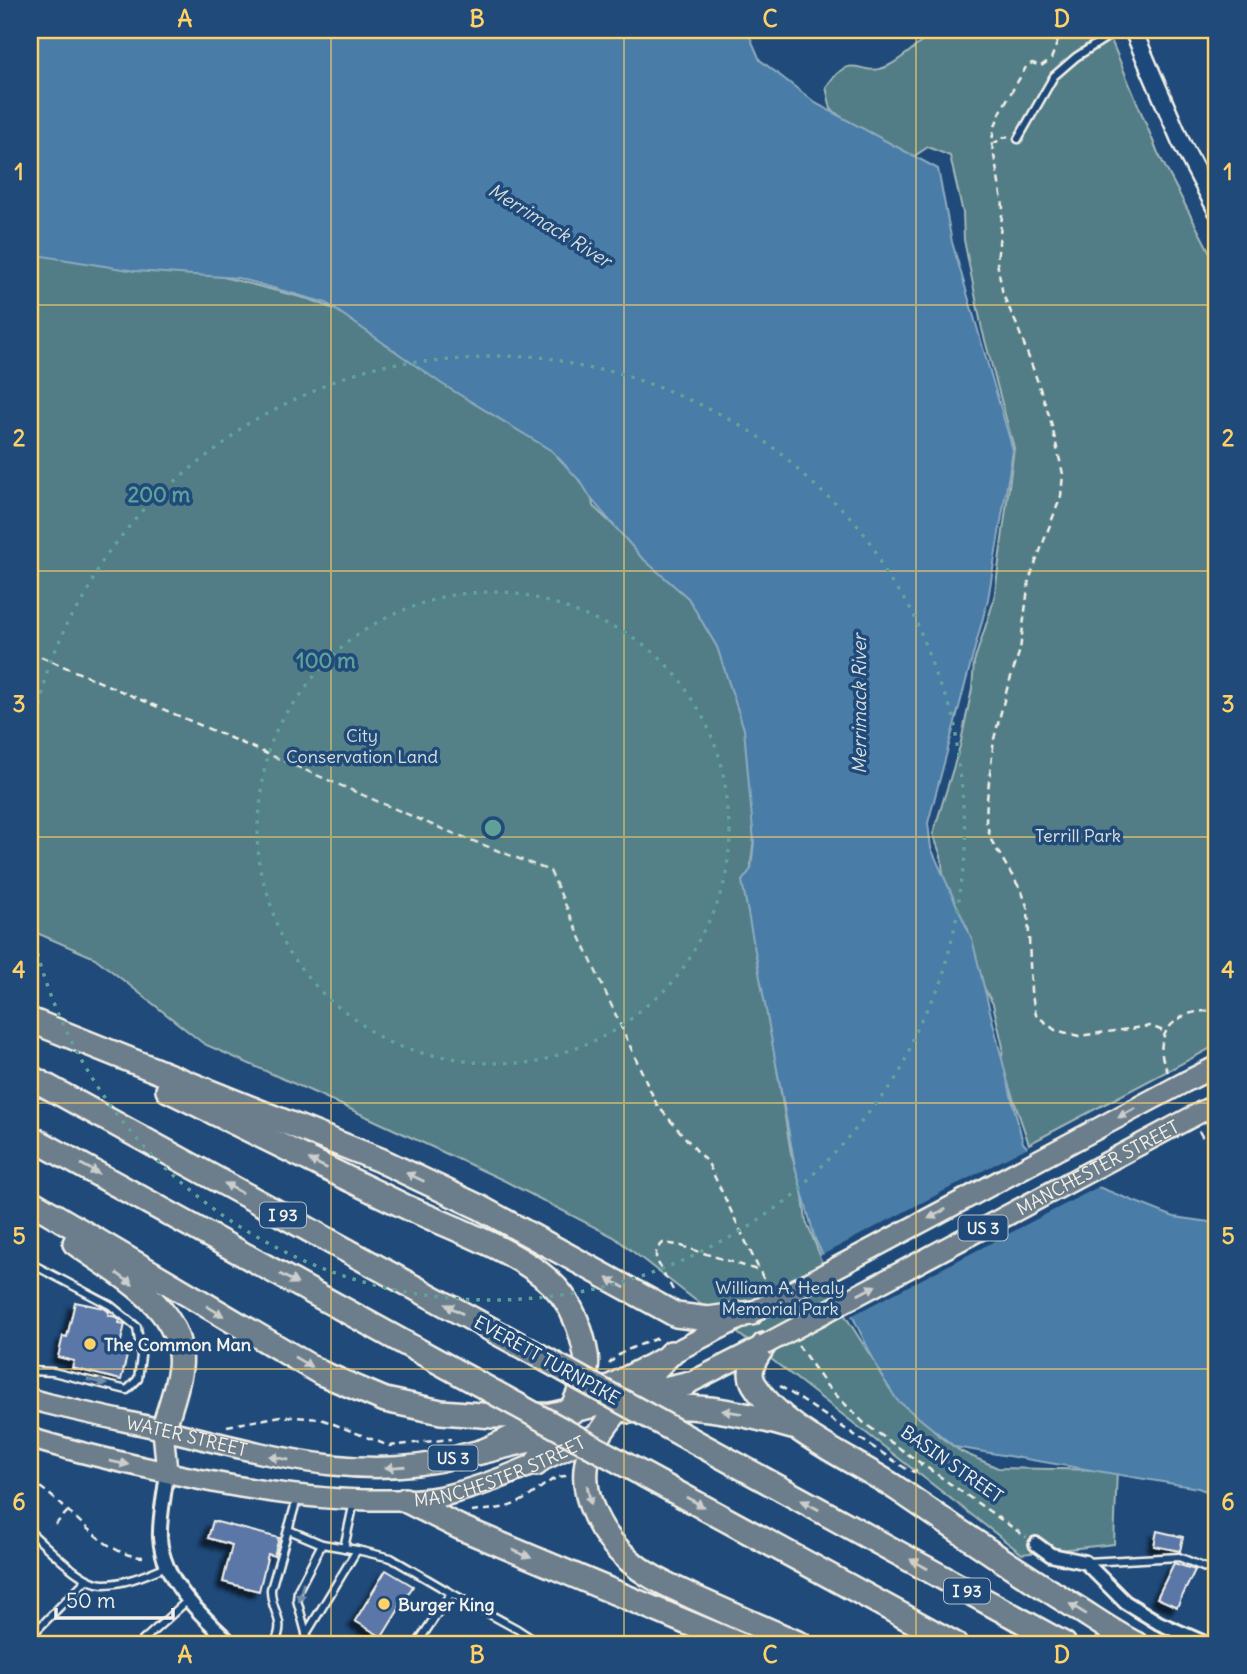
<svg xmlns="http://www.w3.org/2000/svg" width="1247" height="1674" viewBox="0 0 1247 1674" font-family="Delius,sans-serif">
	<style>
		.green { fill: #527d86; stroke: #a3b7b7; stroke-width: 2 }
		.water { fill: #497ca6; stroke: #8dabc0; stroke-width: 2 }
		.pier { fill: #1f4a7a }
		.building { fill: #5a77a8; stroke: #f4f1e8; stroke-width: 2; filter: url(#shadow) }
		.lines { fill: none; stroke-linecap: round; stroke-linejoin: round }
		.service-casing { stroke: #f4f1e8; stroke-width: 11 }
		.minor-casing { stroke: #f4f1e8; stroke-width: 18 }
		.tertiary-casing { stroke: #f4f1e8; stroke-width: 21 }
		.primary-casing { stroke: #f4f1e8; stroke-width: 24 }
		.motorway-casing { stroke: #f4f1e8; stroke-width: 28 }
		.path { stroke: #f4f1e8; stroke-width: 2.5; stroke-dasharray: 7 5; stroke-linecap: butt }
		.service { stroke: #1f4a7a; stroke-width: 6 }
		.minor { stroke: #1f4a7a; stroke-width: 12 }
		.tertiary { stroke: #1f4a7a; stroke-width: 16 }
		.primary { stroke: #6c7d8b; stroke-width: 19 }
		.motorway { stroke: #6c7d8b; stroke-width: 23 }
		.primary-bridge-casing { stroke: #f4f1e8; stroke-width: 24; stroke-linecap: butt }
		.motorway-bridge-casing { stroke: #f4f1e8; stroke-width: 28; stroke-linecap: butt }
		.primary-bridge { stroke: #6c7d8b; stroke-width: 19 }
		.motorway-bridge { stroke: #6c7d8b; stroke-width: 23 }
		.oneway { fill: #cbcecc }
		.oneway2 { fill: #748da6 }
		.grid { fill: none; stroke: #ffd166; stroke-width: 2; stroke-opacity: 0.55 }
		.ring { fill: none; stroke: #5fa199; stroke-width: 3.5; stroke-dasharray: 3.5 7 }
		.poi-dot { fill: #ffd166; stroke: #1f4a7a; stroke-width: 2.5 }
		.labels { text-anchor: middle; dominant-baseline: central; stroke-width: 7; stroke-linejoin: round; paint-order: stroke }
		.shield { fill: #1f4a7a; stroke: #b4bfc7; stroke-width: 2 }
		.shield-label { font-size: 16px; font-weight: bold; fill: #f4f1e8 }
		.park-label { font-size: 18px; fill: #dce0d9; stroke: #1f4a7a }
		.street-label { font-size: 18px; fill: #f4f1e8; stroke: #1f4a7a }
		.poi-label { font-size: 18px; font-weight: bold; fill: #f4f1e8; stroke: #1f4a7a; text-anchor: start }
		.water-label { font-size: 19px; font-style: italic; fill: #dadfde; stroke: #1f4a7a }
		.centre { fill: #5fa199; stroke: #1f4a7a; stroke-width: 3.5 }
		.ring-label { font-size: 21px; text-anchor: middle; font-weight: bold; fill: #5fa199; stroke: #1f4a7a; stroke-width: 7; stroke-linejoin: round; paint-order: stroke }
		.neatline { fill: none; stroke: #ffd166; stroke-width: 2.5 }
		.grid-label { font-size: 23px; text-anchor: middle; font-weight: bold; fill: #ffd166 }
	</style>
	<defs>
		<filter id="shadow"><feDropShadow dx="-6" dy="6" stdDeviation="2" flood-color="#0009"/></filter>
	</defs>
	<rect width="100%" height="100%" fill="#1f4a7a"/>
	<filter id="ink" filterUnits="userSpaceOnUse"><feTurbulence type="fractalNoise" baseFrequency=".0143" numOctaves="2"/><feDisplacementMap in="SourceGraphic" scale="14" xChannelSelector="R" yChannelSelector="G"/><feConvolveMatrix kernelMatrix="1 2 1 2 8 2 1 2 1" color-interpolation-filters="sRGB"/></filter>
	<g filter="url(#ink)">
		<!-- green -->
		<g class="green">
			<path d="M938,30H1107L1158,153L1217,266V1045L1029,1144L1001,1063L1003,1047L993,1004L981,982L968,945V929L946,897L941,856L933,834L960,746L972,689L974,662L994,600L1014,448L982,329L964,240L963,213L950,156L928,147L905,162L870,140L831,109L826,87C854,47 859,80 888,66C906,57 921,40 938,30Z"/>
			<polygon points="30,248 204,272 312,300 373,325 474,379 589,481 593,506 634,545 684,586 747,679 758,804 751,863 751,912 791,1153 802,1189 806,1221 844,1314 874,1361 939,1436 962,1452 998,1468 1117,1470 1114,1544 1022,1554 614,1237 503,1180 322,1096 204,1044 95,958 30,930"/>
		</g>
		<!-- water -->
		<polygon class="water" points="30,30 747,30 760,60 817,104 938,169 952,242 1013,450 988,599 928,823 931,848 972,939 1023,1143 1045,1166 1174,1217 1217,1223 1217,1495 1198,1488 955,1447 897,1400 881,1375 815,1239 795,1166 742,881 751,869 754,842 744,729 717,647 688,598 641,557 592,500 581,482 552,451 442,384 326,303 238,278 135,271 30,254"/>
		<!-- pier -->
		<polygon class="pier" points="1030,1146 1047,1163 1102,1185 849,1317 820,1256"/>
		<!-- building -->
		<g class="building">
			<polygon points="75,1302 104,1308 109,1312 108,1315 116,1317 120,1320 119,1323 125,1324 119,1350 128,1352 121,1380 72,1368 74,1361 58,1357 63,1336 67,1337"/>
			<polygon points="213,1521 279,1538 274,1556 268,1554 259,1591 223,1582 232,1545 208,1538"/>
			<polygon points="1157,1531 1183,1537 1180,1551 1154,1546"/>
			<polygon points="1174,1563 1195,1570 1177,1607 1157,1598"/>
			<polygon points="386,1570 413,1586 382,1637 355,1621"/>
		</g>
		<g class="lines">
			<defs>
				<g id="service">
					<polyline points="1018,139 1054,76 1076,57 1118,30"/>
					<polyline points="30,1263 110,1305 137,1327 141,1356 138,1379 127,1390 53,1372 30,1371"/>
					<polyline points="289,1530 322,1544 357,1550"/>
					<path d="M30,1532C48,1547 81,1584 104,1584C126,1584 147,1574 167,1566"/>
					<polyline points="344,1548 354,1502"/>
					<polyline points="1087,1562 1179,1557 1217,1573"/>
					<polyline points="451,1593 517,1629 540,1644"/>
					<polyline points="306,1634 357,1550 391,1558 451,1593 417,1644"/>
					<polyline points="30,1637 86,1580"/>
					<polyline points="139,1644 188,1600"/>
					<path d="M274,1644C288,1620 270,1612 271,1589L297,1499"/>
					<polyline points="309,1644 297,1600 298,1590 322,1544"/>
				</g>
				<g id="minor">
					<path d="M167,1472C165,1494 159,1516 160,1538C163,1582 202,1616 232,1644"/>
					<polyline points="1036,1544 1051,1555 1085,1562 1125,1602 1159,1623 1207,1644"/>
				</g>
				<polyline id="tertiary" points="1133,30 1181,142 1217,211"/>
				<g id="primary">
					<polyline points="1187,1081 1217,1066"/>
					<polyline points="1203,1111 1217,1104"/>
					<polyline points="672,1392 764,1345"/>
					<polyline points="590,1395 741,1318"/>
					<path id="s1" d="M30,1399C74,1411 120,1420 165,1430C262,1453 359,1484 459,1457C491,1449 521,1430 551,1415"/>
					<polyline points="163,1430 167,1472"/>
					<path id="s2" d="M30,1438C77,1453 125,1463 174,1474C238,1488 302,1499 368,1500C394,1500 421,1501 447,1495C499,1482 547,1460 594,1435"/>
				</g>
				<g id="motorway">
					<polyline points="30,1020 380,1160 479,1207 676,1315 708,1319 751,1313"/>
					<polyline points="30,1077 536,1354"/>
					<path d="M168,1090C246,1128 323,1167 402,1205C448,1227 522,1251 556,1288C572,1305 582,1331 586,1355C592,1387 554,1438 536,1464"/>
					<polyline points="30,1137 479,1384"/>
					<polyline points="30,1201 321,1373 385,1400 441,1412 494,1416 551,1415 686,1384"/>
					<path d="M75,1243C116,1273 187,1308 180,1368C177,1389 169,1410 163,1430"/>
					<path d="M764,1345C756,1357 746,1370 754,1384C783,1432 854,1459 899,1490C958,1530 1016,1571 1077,1608C1096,1620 1116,1634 1136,1644"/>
					<path d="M671,1353C648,1376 593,1430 587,1462C580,1498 602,1537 629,1560C647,1577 671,1586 693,1597C729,1613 764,1629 800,1644"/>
					<path d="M630,1411C684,1400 740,1412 792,1427"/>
					<polyline points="690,1439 1064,1644"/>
					<polyline points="460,1457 530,1440 563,1428"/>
					<polyline points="635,1470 955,1644"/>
					<polyline points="405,1500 459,1527 738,1644"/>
				</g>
			</defs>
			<!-- service casing -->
			<use href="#service" class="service-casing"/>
			<!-- minor casing -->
			<use href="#minor" class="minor-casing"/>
			<!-- tertiary casing -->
			<use href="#tertiary" class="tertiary-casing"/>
			<!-- primary casing -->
			<use href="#primary" class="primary-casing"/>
			<!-- motorway casing -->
			<use href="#motorway" class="motorway-casing"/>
			<!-- path -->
			<g class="path">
				<path d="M1062,30L1051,59L1041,66L1032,63L1026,67C1013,91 993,117 992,144L1003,206L997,262L1003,295L1016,323L1035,374L1050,418L1063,474L1061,496L1029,580L1020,650L1007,689L994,739L987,799L986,821L991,840L1022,892L1028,909L1031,991L1036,1015L1055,1030L1079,1036L1150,1026L1166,1032"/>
				<polyline points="992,144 1008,136"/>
				<polyline points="30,652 435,826 550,871 657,1105 709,1165 767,1286"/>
				<path d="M1168,1072C1156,1050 1160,1028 1184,1016C1193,1011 1207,1011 1217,1010"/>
				<polyline points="1199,1131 1203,1138 1217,1144"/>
				<polyline points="673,1290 656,1259 656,1250 663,1243 678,1245 760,1271"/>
				<polyline points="798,1345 827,1386 865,1424 1026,1537"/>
				<path d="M609,1364C623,1348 639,1346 658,1338"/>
				<polyline points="780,1386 905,1468 914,1472 922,1464"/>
				<polyline points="227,1426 281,1416 321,1419 389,1446 451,1439"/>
				<path d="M30,1481C65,1499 102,1557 143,1557"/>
				<path d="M472,1512C494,1508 504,1511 525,1499C538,1492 552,1475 567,1476"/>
				<polyline points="55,1525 68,1511"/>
			</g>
			<!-- service -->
			<use href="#service" class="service"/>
			<!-- minor -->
			<use href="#minor" class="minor"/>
			<!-- tertiary -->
			<use href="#tertiary" class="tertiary"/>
			<!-- primary -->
			<use href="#primary" class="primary"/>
			<!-- motorway -->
			<use href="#motorway" class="motorway"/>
			<defs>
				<g id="primary-bridge">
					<polyline points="751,1313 1187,1081"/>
					<path id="s3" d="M764,1345L1203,1111"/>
				</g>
				<g id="motorway-bridge">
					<polyline points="536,1354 690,1439"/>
					<polyline points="479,1384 635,1470"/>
				</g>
			</defs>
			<!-- primary-bridge casing -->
			<use href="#primary-bridge" class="primary-bridge-casing"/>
			<!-- motorway-bridge casing -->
			<use href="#motorway-bridge" class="motorway-bridge-casing"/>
			<!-- primary-bridge -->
			<use href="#primary-bridge" class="primary-bridge"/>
			<!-- motorway-bridge -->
			<use href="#motorway-bridge" class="motorway-bridge"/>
		</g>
		<!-- one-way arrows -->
		<defs><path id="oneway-solid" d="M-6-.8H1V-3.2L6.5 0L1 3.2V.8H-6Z" transform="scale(1.75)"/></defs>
		<g class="oneway">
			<use href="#oneway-solid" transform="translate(1127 1113) rotate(152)"/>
			<use href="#oneway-solid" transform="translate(318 1164) rotate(-154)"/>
			<use href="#oneway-solid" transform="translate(90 1169) rotate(29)"/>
			<use href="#oneway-solid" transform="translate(415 1177) rotate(-155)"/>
			<use href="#oneway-solid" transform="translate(233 1188) rotate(-151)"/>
			<use href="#oneway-solid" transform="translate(937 1214) rotate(152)"/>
			<use href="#oneway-solid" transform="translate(125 1279) rotate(36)"/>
			<use href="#oneway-solid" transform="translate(289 1279) rotate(29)"/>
			<use href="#oneway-solid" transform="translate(616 1283) rotate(-151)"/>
			<use href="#oneway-solid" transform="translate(867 1290) rotate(-28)"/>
			<use href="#oneway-solid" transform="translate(454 1309) rotate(-151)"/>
			<use href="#oneway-solid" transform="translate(215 1311) rotate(31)"/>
			<use href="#oneway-solid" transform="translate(303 1362) rotate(30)"/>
			<use href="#oneway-solid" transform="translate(732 1412) rotate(-171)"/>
			<use href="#oneway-solid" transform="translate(279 1458) rotate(-169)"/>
			<use href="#oneway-solid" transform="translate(119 1463) rotate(12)"/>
			<use href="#oneway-solid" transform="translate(395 1467) rotate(176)"/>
			<use href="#oneway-solid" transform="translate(589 1495) rotate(79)"/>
			<use href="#oneway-solid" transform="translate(695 1502) rotate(29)"/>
			<use href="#oneway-solid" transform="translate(810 1505) rotate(-151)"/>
			<use href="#oneway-solid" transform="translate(522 1554) rotate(23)"/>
			<use href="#oneway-solid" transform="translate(919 1564) rotate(-151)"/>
			<use href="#oneway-solid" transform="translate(1078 1609) rotate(-148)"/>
		</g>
		<g class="oneway2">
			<use href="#oneway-solid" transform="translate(97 1382) rotate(14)"/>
			<use href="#oneway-solid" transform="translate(301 1592) rotate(103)"/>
		</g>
	</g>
	<!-- grid -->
	<path class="grid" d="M331,30V1644M624,30V1644M916,30V1644M30,305H1217M30,571H1217M30,837H1217M30,1103H1217M30,1369H1217"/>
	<!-- distance rings -->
	<circle cx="493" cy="828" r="236" fill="#5fa199" fill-opacity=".12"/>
	<g class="ring">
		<circle cx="493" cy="828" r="236"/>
		<path d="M30 734A472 472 0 1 1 30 922"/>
	</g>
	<!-- markers -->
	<g class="poi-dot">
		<circle cx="90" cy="1344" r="7"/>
		<circle cx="384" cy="1604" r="7"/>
	</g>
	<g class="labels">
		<!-- shield labels -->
		<g class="shield">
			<rect x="260" y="1202.5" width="46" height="25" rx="5"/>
			<rect x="958.5" y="1215.5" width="49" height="25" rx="5"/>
			<rect x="428.5" y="1445.5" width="49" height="25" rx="5"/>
			<rect x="944" y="1578.5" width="46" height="25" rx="5"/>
		</g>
		<g class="shield-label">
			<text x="283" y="1215">I 93</text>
			<text x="983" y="1228">US 3</text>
			<text x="453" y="1458">US 3</text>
			<text x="967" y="1591">I 93</text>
		</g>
		<!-- park labels -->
		<g class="park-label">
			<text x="362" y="735">City<tspan x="362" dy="21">Conservation Land</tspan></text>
			<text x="1078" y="835">Terrill Park</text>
			<text x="780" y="1287">William A. Healy<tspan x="780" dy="21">Memorial Park</tspan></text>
		</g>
		<!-- street labels -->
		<g class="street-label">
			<text stroke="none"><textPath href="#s3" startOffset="378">MANCHESTER STREET</textPath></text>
			<text transform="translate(547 1360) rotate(29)">EVERETT TURNPIKE</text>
			<text stroke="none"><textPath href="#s1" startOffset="161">WATER STREET</textPath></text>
			<text transform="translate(952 1464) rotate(35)">BASIN STREET</text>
			<text stroke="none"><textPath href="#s2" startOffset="481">MANCHESTER STREET</textPath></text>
		</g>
		<!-- poi labels -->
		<g class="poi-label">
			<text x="104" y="1344">The Common Man</text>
			<text x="398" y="1604">Burger King</text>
		</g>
		<!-- water labels -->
		<g class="water-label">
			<text transform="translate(550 225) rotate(32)">Merrimack River</text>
			<text transform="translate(859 704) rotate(-90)">Merrimack River</text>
		</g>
	</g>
	<circle cx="493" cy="828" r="10" class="centre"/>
	<g class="ring-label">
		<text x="159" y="502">200 m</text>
		<text x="326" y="668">100 m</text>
	</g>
	<!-- margin -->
	<rect width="1247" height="1674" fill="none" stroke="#1f4a7a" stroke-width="77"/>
	<!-- scale -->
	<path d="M56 1608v10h117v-10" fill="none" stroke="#f4f1e8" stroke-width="3.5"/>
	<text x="66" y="1608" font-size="21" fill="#f4f1e8" stroke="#1f4a7a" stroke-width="5" paint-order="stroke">50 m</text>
	<rect x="38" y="38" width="1170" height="1598" class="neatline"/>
	<g class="grid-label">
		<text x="185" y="27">A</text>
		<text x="477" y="27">B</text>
		<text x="770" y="27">C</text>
		<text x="1062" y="27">D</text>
		<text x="19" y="180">1</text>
		<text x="1228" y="180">1</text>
		<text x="19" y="446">2</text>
		<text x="1228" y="446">2</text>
		<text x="19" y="712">3</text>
		<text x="1228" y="712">3</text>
		<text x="19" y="978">4</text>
		<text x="1228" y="978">4</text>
		<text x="19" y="1244">5</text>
		<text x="1228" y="1244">5</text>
		<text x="19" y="1510">6</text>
		<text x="1228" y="1510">6</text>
		<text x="185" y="1663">A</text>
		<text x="477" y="1663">B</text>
		<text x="770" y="1663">C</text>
		<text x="1062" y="1663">D</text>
	</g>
</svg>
